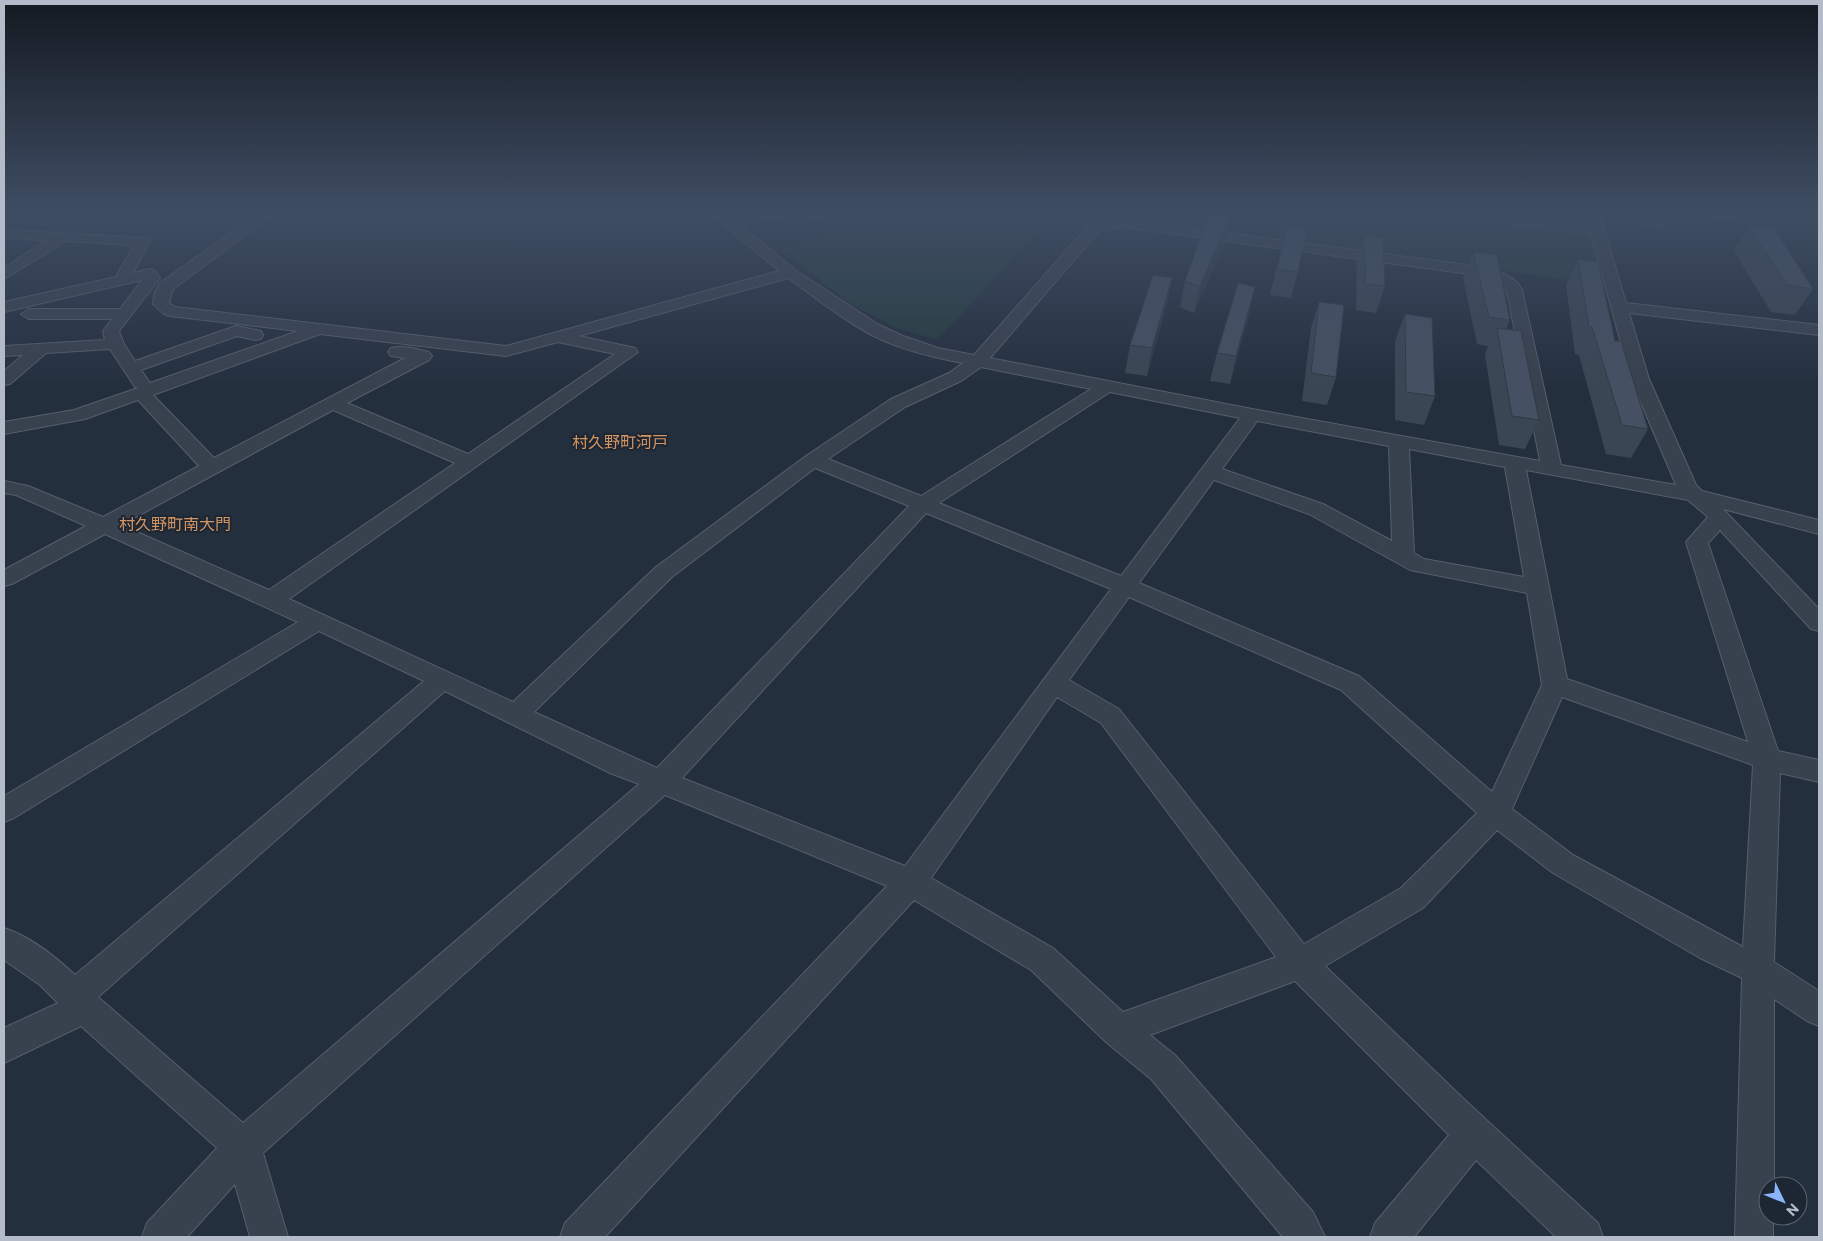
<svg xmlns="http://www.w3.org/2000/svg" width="1823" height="1241" viewBox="0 0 1823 1241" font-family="Commissioner,'Noto Sans JP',sans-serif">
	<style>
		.green { fill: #263c3f }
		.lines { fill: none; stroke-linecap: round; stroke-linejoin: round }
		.minor-casing { stroke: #565f6c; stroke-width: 2 }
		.minor { fill: #38414e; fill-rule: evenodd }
		.wall { fill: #3b4654 }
		.shaded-wall { fill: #303945 }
		.building { fill: #455162; stroke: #303945 }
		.labels { text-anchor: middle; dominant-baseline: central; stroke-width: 4; stroke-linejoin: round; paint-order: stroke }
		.quarter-label { font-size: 16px; fill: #d59563; stroke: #1d2633 }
	</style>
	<rect width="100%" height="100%" fill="#242f3e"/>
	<!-- green -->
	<g class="green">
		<polygon points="847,212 921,212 919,215 943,219 949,212 1056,212 937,340 895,327 851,304 782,250 828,233 822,230"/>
		<polygon points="1265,212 1434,212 1594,233 1603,285 1259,235"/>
	</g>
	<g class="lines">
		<defs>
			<path id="minor" d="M260,212H276L173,289L169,303L175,307L506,346L779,271L709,212H725L795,270L879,325L903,336L938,348L974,355L1089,225L1123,219L1482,267C1497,271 1514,274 1522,290L1561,465L1676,485L1631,379L1591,234L1451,216L1444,212H1485L1589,226L1585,212H1599L1626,303L1819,325V335L1629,313L1649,379L1696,485L1702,491L1819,520V534L1723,509L1819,609V631L1811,629L1720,530L1708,543L1778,751L1819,760V782L1780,773L1774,962L1819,991V1026L1807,1021L1774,999V1186H1768V1216H1773V1237H1735L1742,978L1700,958L1553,873L1497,830L1423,908L1325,966L1468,1103L1598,1223L1603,1237H1556L1476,1160L1414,1237H1370L1375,1223L1449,1135L1295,981L1150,1035L1175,1055L1313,1212L1325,1237H1283L1151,1079L1106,1042L1031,970L914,900L605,1237H560L565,1223L887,886L665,795L263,1153L288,1237H250L235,1184L187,1237H142L147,1223L217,1148L81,1026L4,1063V1028L58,1003L40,985L4,960V928C29,936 56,957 75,975L424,681L319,631L14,818L4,822V796L298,622L105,534L12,584L4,586V570L86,526L16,495L4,493V481L28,486L103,517L199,466L138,400L85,419L4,434V422L74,410L138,388L135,387L110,349L46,353L10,384L4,385V371L23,355L4,356V346L105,340L103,331L112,319H29L21,314L29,309H120L142,280L4,312V302L116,277L134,245L66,241L4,279V268L47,240L4,238V230L148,238L150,241L133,273L150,269L155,271L160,278L119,331L124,344L135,361L236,326L261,331L263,335L261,339L255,340L237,336L141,370L150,383L298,331L170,316L164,314L153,304L154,294L160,283ZM1123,227L1462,273C1479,276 1502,277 1508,296L1540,461L1252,409L990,358L1099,231ZM788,278C814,296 840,318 868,333C897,349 931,357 963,363L949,373L891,399L806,456L656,567L513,702L289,599L638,352L635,348L579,336ZM320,334L506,356L558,342L615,354L468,454L347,403L429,360L432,356L429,352C417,349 403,345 391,348L388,352L391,356L405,358L214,458L153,395ZM981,367L1091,389L921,496L828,459L905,407L961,381ZM1110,392L1240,418L1121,576L939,503ZM333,410L455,463L269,590L121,525ZM1257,421L1389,446L1392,541L1323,504L1222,469ZM1409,449L1505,467L1524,577L1424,559L1414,553ZM815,468L909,506L657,768L534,712L672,577ZM1526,470L1688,500L1708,517L1686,542L1748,742L1567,679ZM1214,480L1309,514L1410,570L1527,593L1542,685L1492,792L1359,676L1139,583ZM926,513L1111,589L905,866L682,778ZM1129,597L1341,690L1477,813L1401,888L1304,944L1119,709L1069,680ZM445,691L610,773L639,784L243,1123L98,997ZM1057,697L1101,723L1276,957L1123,1012L1053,948L931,878ZM1562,697L1753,765L1743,947L1573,855L1512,809Z"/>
		</defs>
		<!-- minor casing -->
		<use href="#minor" class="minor-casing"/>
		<!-- minor -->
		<use href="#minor" class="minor"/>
	</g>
	<!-- wall -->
	<g class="wall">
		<polygon points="162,212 202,212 198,215 162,213"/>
		<polygon points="763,212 833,212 821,220 806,217 796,224 764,218"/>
		<polygon points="1637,212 1672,212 1663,230 1642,227"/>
		<polygon points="1710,212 1742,212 1736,222 1713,219"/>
		<polygon points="1749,226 1813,289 1795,315 1771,312 1734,251"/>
		<polygon points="1287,227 1298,272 1291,298 1270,295"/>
		<polygon points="1365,235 1385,286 1376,313 1356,310 1357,261"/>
		<polygon points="1224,244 1194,313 1180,307 1185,281"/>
		<polygon points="1473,252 1510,320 1506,329 1539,420 1525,449 1499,445 1485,355 1488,346 1477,344 1463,278"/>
		<polygon points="1578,259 1615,341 1648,429 1631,458 1606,454 1579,355 1575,354 1566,285"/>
		<polygon points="1172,278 1167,304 1147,376 1125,373 1130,345"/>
		<polygon points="1319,302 1336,377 1327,405 1302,401 1311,328"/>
		<polygon points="1249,314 1230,384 1210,381 1217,353"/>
		<polygon points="1405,314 1435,396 1424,425 1395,420 1395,341"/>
	</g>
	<!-- shaded-wall -->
	<g class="shaded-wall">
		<polygon points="795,212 806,212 806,217 796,224"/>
		<polygon points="820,212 833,212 821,220"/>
		<polygon points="1229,219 1224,244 1194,313 1200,286"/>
		<polygon points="1172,278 1167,304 1147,376 1152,348"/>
		<polygon points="1255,287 1249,314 1230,384 1236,356"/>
	</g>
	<!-- building -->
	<g class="building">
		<polygon points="1208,216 1229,219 1200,286 1185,281"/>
		<polygon points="1749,226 1774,228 1813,289 1787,285"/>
		<polygon points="1287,227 1307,230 1298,272 1277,269"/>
		<polygon points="1365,235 1383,238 1385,286 1365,284"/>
		<polygon points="1473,252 1497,255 1510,320 1489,317"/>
		<polygon points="1578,259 1598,262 1615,341 1621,341 1648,429 1622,425 1592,327 1589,327"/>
		<polygon points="1153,275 1172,278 1152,348 1130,345"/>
		<polygon points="1238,283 1255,287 1236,356 1217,353"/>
		<polygon points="1319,302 1344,305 1336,377 1311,373"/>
		<polygon points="1405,314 1432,318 1435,396 1406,392"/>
		<polygon points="1497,328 1521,331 1539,420 1512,416"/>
	</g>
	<!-- sky -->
	<linearGradient id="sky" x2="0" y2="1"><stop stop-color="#141a22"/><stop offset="0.55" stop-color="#3f4d63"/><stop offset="1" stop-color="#3f4d63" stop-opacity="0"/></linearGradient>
	<rect width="1823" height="386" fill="url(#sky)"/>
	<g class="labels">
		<!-- quarter labels -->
		<g class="quarter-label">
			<text x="620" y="441">村久野町河戸</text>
			<text x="175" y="523">村久野町南大門</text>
		</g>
	</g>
	<!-- border -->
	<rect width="1823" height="1241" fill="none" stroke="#b4bcc9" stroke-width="10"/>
	<!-- north arrow -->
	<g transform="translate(1783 1201) rotate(133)"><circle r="24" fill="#1d2633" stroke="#59626f"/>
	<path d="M0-4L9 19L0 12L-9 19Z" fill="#8ab4f8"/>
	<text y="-8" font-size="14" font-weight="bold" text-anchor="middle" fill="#b4bcc9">N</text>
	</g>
</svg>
